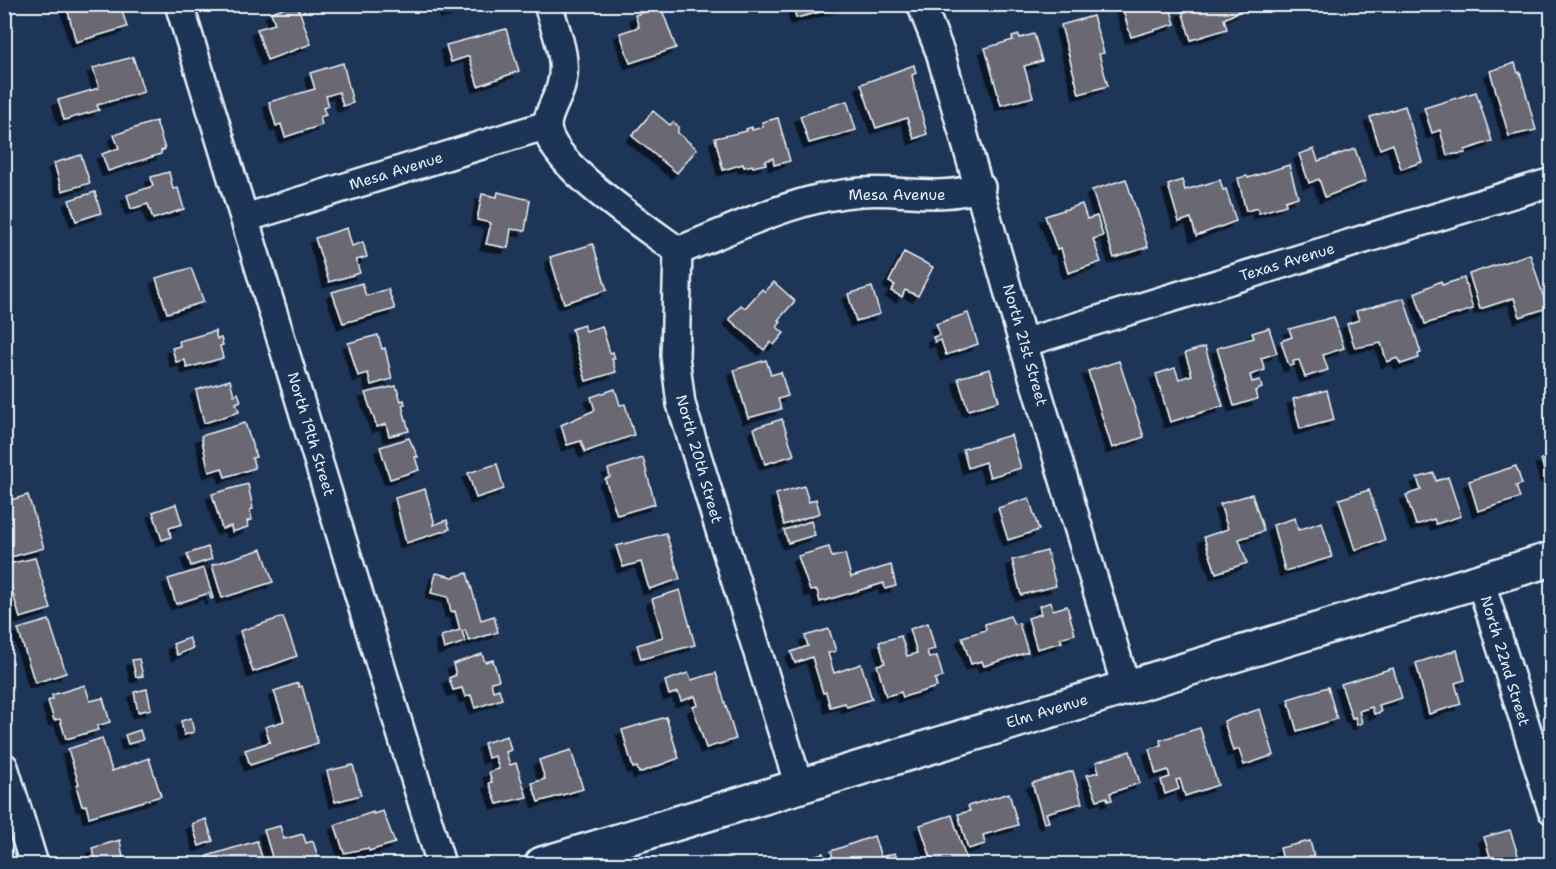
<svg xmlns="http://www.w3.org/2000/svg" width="1556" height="869" viewBox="0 0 1556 869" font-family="'Shantell Sans',sans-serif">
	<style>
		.building { fill: #6a6973; stroke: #e8f1f8; stroke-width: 1.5; filter: url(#shadow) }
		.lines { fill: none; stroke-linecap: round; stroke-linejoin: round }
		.street-casing { stroke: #e8f1f8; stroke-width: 32 }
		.secondary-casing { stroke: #e8f1f8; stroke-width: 38 }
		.street { stroke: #1d3557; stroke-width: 27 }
		.secondary { stroke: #1d3557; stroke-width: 33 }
		.labels { text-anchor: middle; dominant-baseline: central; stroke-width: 4.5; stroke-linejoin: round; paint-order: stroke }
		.street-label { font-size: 15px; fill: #e8f1f8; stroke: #1d3557 }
	</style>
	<defs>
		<filter id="shadow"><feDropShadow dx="-5.5" dy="5.5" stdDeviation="0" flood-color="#0009"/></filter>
	</defs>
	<rect width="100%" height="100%" fill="#1d3557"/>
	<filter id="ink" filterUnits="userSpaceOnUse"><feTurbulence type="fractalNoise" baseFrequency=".0167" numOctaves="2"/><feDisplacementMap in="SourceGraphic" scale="12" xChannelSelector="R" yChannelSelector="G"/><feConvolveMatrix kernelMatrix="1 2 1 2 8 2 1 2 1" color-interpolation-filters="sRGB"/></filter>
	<g filter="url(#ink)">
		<!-- building -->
		<g class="building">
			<polygon points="66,4 120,4 127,27 76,42"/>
			<polygon points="297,4 311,44 267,60 257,29 275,24 271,12"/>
			<polygon points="443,4 482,4 446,13"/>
			<polygon points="793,4 845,4 845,6 796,18"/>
			<polygon points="1132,4 1169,4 1175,24 1131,37 1122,7"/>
			<polygon points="1193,4 1240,4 1242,10 1224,19 1227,29 1191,40 1182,11 1194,8"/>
			<polygon points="661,7 676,48 630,63 620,33 639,27 635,15"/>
			<polygon points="1093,16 1104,53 1099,54 1108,86 1079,94 1061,25"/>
			<polygon points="506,29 519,71 478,86 469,56 451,62 446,45"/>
			<polygon points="1034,34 1042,61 1024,66 1033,97 1001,105 985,48 1013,40 1012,37 1019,35 1020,38"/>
			<polygon points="133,57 144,92 97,105 99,110 64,120 58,100 99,88 93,68"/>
			<polygon points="343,63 353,103 343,106 339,92 326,96 329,106 323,108 326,115 320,117 322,125 285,137 281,124 276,126 269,102 315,89 310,73"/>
			<polygon points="1515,63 1518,73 1520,72 1536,130 1509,136 1490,71"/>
			<polygon points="914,65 916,73 912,75 914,85 927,134 914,139 907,118 876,128 861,84"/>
			<polygon points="1476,92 1492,141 1465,150 1466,153 1447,155 1440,130 1432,133 1424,108"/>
			<polygon points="847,101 856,130 809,143 800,116"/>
			<polygon points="1405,106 1422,162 1401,169 1393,144 1380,149 1370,117"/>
			<polygon points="653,111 670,125 673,122 678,126 678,133 697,149 677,173 632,136"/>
			<polygon points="778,118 790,161 774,165 773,158 765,161 766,164 753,167 752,165 744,167 743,164 723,170 715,138 747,131 746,129 752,127 752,130 763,127 762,122"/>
			<polygon points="156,121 165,149 161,151 161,154 108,171 102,154 119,148 114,135"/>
			<polygon points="1314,149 1318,161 1355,149 1366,181 1325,197 1319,179 1309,183 1299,154"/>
			<polygon points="81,155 90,183 62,191 54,163"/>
			<polygon points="1289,165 1298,197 1285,201 1286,205 1259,213 1258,208 1246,211 1238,178 1247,176 1248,178"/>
			<polygon points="169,172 173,189 178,188 184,209 153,219 148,204 131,209 127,195 153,186 151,177"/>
			<polygon points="1126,179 1148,247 1114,258 1092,190"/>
			<polygon points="1182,180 1185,190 1220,180 1223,190 1226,189 1236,221 1196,236 1191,218 1179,222 1168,185"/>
			<polygon points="4,185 9,201 4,203"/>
			<polygon points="95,192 101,213 76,221 69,200"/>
			<polygon points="498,192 530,200 525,231 511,229 508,248 486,244 491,223 477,220 482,194 497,197"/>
			<polygon points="1082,204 1087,219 1097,216 1103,236 1093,239 1101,262 1068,273 1061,248 1057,249 1045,216"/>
			<polygon points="347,228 352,246 363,242 367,257 356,260 360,273 329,282 315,238"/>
			<polygon points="593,244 607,290 564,303 550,257"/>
			<polygon points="904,252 933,267 918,296 905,290 902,297 891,291 895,285 889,282"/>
			<polygon points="1530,254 1547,308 1520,317 1514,298 1480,309 1469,274"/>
			<polygon points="191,268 204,302 167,313 156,278"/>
			<polygon points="1464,278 1473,309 1425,324 1415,293 1441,281 1442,285"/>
			<polygon points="774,282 795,301 778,320 781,322 777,327 784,333 774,345 770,342 764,350 729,319 741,305 745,308 762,289 765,292"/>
			<polygon points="362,283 366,296 388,289 395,309 343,323 332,292"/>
			<polygon points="872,287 880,314 856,321 848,294"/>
			<polygon points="1404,298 1421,353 1418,354 1419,358 1401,364 1397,358 1387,362 1381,343 1355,348 1347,324 1359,320 1356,311"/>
			<polygon points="968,313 978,344 946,355 941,340 935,342 933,337 940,335 936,324"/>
			<polygon points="1334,317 1344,348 1323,355 1328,370 1305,377 1299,360 1293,361 1294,365 1290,366 1288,363 1281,341 1292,337 1289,329"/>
			<polygon points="584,325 586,331 602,326 610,353 613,352 615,359 612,359 616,372 586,381 572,329"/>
			<polygon points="1269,328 1277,353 1261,358 1265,370 1250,375 1252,382 1260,380 1262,388 1255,391 1257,399 1234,406 1217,348 1254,338 1252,333"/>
			<polygon points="215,331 217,339 221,338 223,345 220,346 223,358 187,368 185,360 176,362 172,348 180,346 179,341"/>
			<polygon points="378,335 382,349 385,348 392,379 371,385 368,373 358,376 348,343"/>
			<polygon points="1205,347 1223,406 1170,422 1156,374 1175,368 1179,379 1192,375 1185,353"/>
			<polygon points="766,360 771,375 781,372 788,396 778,399 781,409 748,418 734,370"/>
			<polygon points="1119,361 1144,437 1112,448 1088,371"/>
			<polygon points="990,369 999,401 968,410 958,378"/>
			<polygon points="230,380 234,395 238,393 241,401 236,403 239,412 204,423 196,390"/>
			<polygon points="396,386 401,401 404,400 405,404 402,405 409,431 389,436 386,424 377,427 365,393"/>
			<polygon points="615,389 620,405 625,404 634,435 585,452 581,441 567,445 561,425 595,410 591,397"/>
			<polygon points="1327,390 1334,420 1300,429 1293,399"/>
			<polygon points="782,419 794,455 765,464 754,428"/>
			<polygon points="245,423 256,457 252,458 255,468 225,477 222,468 209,472 201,436"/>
			<polygon points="1011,435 1021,468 990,477 985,462 968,468 963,449"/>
			<polygon points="409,438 418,457 415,457 419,470 390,479 380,447"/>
			<polygon points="1552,456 1552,475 1546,477 1541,459"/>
			<polygon points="643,458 655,504 617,515 605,479 610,477 608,469"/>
			<polygon points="497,464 504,489 476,498 468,473"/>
			<polygon points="1516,466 1522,484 1516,486 1520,498 1478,511 1469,481"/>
			<polygon points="1434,473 1436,481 1448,477 1461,516 1436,524 1434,519 1416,525 1406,495 1421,490 1417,478"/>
			<polygon points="248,484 253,509 250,510 252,520 247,521 248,527 232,532 231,526 222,529 212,494"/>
			<polygon points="804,486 809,502 816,499 820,513 784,525 776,494"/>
			<polygon points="425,489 434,521 433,525 447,520 450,529 406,543 395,498"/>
			<polygon points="1369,490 1385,540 1355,550 1339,499"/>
			<polygon points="1252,494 1264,531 1239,539 1247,563 1216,573 1204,537 1228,529 1220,504"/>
			<polygon points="28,495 44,548 4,559 4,502"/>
			<polygon points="1029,498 1039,530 1008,540 998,508"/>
			<polygon points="176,504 182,524 169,528 171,537 162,540 153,512"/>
			<polygon points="1295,518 1298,530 1322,522 1332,557 1285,571 1273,525"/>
			<polygon points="811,521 815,535 788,543 784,530"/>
			<polygon points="666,533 680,579 649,589 641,562 623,567 616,546"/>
			<polygon points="208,547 212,559 191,566 187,554"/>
			<polygon points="829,547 832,557 845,554 851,577 891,565 896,586 885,589 884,583 820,602 817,590 810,591 798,556"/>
			<polygon points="262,549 273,582 222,598 212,565"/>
			<polygon points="1047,551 1056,586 1021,595 1012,560"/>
			<polygon points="35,558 51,609 20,618 9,580 6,581 4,578 4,565"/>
			<polygon points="204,568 213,598 211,599 209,593 176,604 168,579"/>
			<polygon points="436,573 453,577 467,573 481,620 494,616 498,632 469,641 465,630 462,631 465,642 444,649 441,636 460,630 455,611 451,612 448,597 431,593"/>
			<polygon points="680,590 695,645 641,659 637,645 663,637 652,599"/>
			<polygon points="1051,602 1053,610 1067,606 1075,634 1060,638 1062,642 1037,649 1028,618 1041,614 1039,606"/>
			<polygon points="1010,616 1014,624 1019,623 1028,652 984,666 982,661 971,664 962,637 986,630 985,624"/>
			<polygon points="283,617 297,656 253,672 240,631"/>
			<polygon points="49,620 66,673 35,683 18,629"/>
			<polygon points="928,623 935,649 927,651 929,658 937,656 943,677 935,679 937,687 903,697 901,692 886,696 877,665 885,663 879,642 901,636 907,656 917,653 910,629"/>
			<polygon points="829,629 836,651 828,653 834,673 861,664 872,699 847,707 845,703 830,707 826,692 823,693 812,657 795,663 791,652 808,646 805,636"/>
			<polygon points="189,638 193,648 177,655 173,644"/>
			<polygon points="1457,650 1465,680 1455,683 1461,704 1429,714 1416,663"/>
			<polygon points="482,654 485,662 493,660 499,680 491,682 493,691 499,689 502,699 475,708 471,695 465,697 462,688 453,690 449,678 456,675 453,664"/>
			<polygon points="139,659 143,676 136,677 132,660"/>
			<polygon points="1393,668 1402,698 1379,705 1381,712 1374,714 1372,707 1359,711 1362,723 1357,725 1355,717 1352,718 1341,684"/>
			<polygon points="688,673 691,680 716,673 736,739 706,748 693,707 698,705 695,696 681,701 678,692 669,695 665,681"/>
			<polygon points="298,683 299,687 302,686 318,743 250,765 245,750 270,742 265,727 284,721 274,691"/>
			<polygon points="85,685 90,701 103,698 110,722 97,726 98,730 66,739 60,719 54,720 48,701 53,699 52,695"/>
			<polygon points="1328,687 1337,719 1297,731 1288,699"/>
			<polygon points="147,689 151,709 138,712 134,692"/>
			<polygon points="1260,709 1274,755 1244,765 1239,749 1233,751 1224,721"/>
			<polygon points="666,717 679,758 639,773 637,767 633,768 622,730"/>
			<polygon points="191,718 194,732 184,735 181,721"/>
			<polygon points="1200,728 1218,785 1185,796 1180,779 1176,780 1179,789 1165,794 1161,780 1170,777 1168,770 1156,774 1149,749 1161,745 1160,740"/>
			<polygon points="140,730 143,740 128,744 125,735"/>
			<polygon points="507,736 511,750 506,752 510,765 516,763 527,797 497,804 489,783 492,782 489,772 499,769 495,756 488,758 484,743"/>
			<polygon points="102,738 112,771 149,758 161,796 89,817 86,805 82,806 76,785 79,784 68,749"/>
			<polygon points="571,750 583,789 538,802 532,783 545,779 539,760"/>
			<polygon points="1130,751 1140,783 1110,793 1112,800 1108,801 1107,797 1097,800 1087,775 1099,772 1096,762"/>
			<polygon points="353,765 361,795 335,802 327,771"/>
			<polygon points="1073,771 1082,803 1046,813 1049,822 1044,823 1032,783"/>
			<polygon points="1009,793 1018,825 983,835 985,844 968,849 958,814 970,811 968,806"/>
			<polygon points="383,811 395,843 369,851 368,848 344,853 335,825 373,812 373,814"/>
			<polygon points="952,815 967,862 933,864 920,825"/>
			<polygon points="206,819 213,841 199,846 192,824"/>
			<polygon points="280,826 284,839 303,834 306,843 313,841 320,864 285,864 283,857 273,860 264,830"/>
			<polygon points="1510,830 1519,858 1514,860 1516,864 1472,864 1471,862 1490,856 1484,837"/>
			<polygon points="874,836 881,857 895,853 898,864 835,864 831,851"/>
			<polygon points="120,840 124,864 97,864 92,848"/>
			<polygon points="257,841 264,864 204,864 209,862 207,856"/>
			<polygon points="1310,841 1316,864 1284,864 1280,848"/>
			<polygon points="823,853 826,864 781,864 809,857"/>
		</g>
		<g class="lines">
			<defs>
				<g id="street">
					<polyline points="179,4 441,864"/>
					<path d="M548,4C555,30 569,59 561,86C558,98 548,112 547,125C546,163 648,228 678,251L675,356L681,404L799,786"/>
					<polyline points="921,4 940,52 1023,343 1126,687"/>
					<polyline points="245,218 547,125"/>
					<path d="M678,251C736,228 798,196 862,192C905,189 938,201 981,187"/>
					<polyline points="1023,343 1552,182"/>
					<polyline points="1480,580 1552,810"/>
					<polyline points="4,767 34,864"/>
				</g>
				<polyline id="secondary" points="542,864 1552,559"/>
			</defs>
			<!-- street casing -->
			<use href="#street" class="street-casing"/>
			<!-- secondary casing -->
			<use href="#secondary" class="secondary-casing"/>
			<!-- street -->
			<use href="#street" class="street"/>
			<!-- secondary -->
			<use href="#secondary" class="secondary"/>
		</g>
	</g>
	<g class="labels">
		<!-- street labels -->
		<g class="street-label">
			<text transform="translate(396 171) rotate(-17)">Mesa Avenue</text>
			<text x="897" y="195">Mesa Avenue</text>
			<text transform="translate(1287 262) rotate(-17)">Texas Avenue</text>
			<text transform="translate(1025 345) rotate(74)">North 21st Street</text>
			<text transform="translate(311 434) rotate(73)">North 19th Street</text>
			<text transform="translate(699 459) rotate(74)">North 20th Street</text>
			<text transform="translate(1505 661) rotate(73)">North 22nd Street</text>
			<text transform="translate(1047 711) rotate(-17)">Elm Avenue</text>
		</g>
	</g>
	<!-- margin -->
	<rect width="1556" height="869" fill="none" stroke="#1d3557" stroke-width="24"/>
	<rect x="12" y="12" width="1532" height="845" fill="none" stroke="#e8f1f8" stroke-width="2" filter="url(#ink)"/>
</svg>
